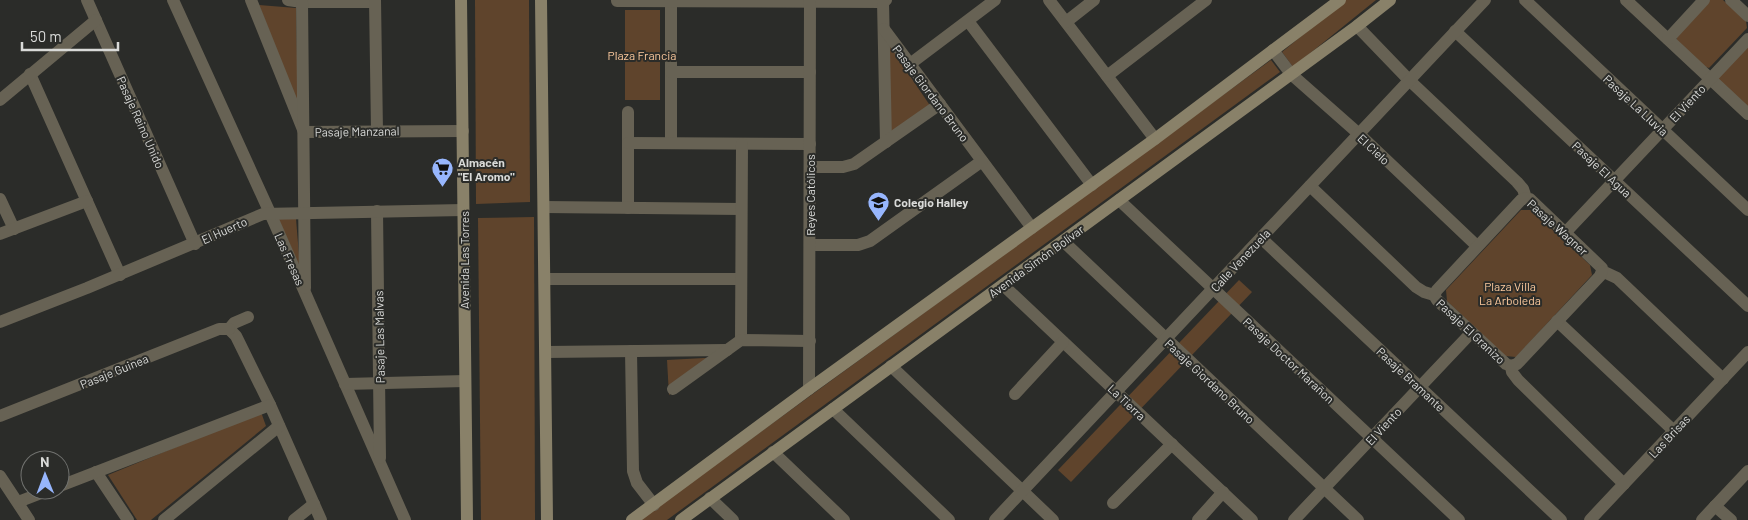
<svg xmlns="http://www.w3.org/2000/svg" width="1748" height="520" viewBox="0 0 1748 520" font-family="Barlow,sans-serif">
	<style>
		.green { fill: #5f442c }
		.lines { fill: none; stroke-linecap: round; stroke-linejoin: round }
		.street { stroke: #676254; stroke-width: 12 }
		.secondary { stroke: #898169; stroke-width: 12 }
		.labels { text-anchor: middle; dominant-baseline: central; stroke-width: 4; stroke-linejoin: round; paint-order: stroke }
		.park-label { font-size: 12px; fill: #fdca9e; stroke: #2b2c29 }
		.street-label { font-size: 12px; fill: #d9dad8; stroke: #2b2c29 }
		.poi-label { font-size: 12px; font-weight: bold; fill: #d9dad8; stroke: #2b2c29; text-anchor: start }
	</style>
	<rect width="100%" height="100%" fill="#2b2c29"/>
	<!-- green -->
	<g class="green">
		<polygon points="475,0 529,0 530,202 476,204"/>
		<polygon points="1345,0 1376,0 1293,67 1282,52"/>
		<polygon points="1709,0 1723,0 1746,21 1747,28 1709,68 1703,66 1678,44 1676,36"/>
		<polygon points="259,5 296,8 298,104"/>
		<rect x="625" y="10" width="35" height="90"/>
		<polygon points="887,42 931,107 891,134"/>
		<polygon points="1748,45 1748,111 1716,78"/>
		<polygon points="1271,60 1280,72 667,520 640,520"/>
		<polygon points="1521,210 1531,210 1590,265 1592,275 1516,357 1505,356 1447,301 1446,290"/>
		<polygon points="534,217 535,520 481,520 478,218"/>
		<polygon points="278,218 296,219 300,267"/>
		<polygon points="1239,280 1252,292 1071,482 1058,470"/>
		<polygon points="723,357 669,395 667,360"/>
		<polygon points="261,412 266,426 151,520 137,520 108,475"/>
	</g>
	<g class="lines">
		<!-- street -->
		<g class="street">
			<polyline points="87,0 195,244"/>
			<polyline points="173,0 270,213 405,520"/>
			<polyline points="251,0 304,132 463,131"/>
			<polyline points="288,0 302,2 375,2"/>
			<polyline points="375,0 377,131"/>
			<polyline points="671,0 671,143"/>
			<polyline points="1049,0 1155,139"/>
			<polyline points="1525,0 1748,210"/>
			<polyline points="1626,0 1748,114"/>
			<polyline points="1731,0 1748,16"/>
			<polyline points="617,1 883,2 886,0"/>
			<polyline points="302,2 305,288"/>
			<polyline points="883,2 886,142"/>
			<polyline points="968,21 1092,185"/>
			<polyline points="1066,22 1094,0"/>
			<polyline points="1357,26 1409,80 1517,182 1523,189 1526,198 1530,199 1602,268 1602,271 1617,278 1723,379"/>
			<polyline points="884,29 1032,228"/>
			<polyline points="1455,31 1748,306"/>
			<polyline points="1668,39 1704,0"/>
			<polyline points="1273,50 1291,74 1359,134 1477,246"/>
			<polyline points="910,64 995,0"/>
			<polyline points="671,72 810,72"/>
			<polyline points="30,74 120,275"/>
			<polyline points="1107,76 1206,0"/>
			<polyline points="0,100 96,20"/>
			<polyline points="628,112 628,208"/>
			<polyline points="628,143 810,144"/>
			<polyline points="810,167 843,167 854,164 940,104"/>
			<polyline points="1310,186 1416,287 1424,292 1434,295 1437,300 1506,364 1511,366"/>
			<polyline points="0,199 14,229"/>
			<polyline points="1119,200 1459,520"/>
			<polyline points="544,207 741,209"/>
			<polyline points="377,211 380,458"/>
			<polyline points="1565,233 1748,39"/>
			<polyline points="0,234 87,201"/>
			<polyline points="1261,238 1561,520"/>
			<polyline points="1063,241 1358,520"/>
			<polyline points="810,245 858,245 870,241 982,161"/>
			<polyline points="545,279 741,279"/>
			<polyline points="1003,285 1252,520"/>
			<polyline points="1434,295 1437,290 1521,200 1526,198"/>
			<polyline points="1557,321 1674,431"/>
			<polyline points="0,322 87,288 263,214 463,210"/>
			<polyline points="229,329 236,336 270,405 321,520"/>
			<polyline points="229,329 234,323 248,317"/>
			<polyline points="741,340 742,144"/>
			<polyline points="631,351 633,471 637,483 654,505"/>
			<polyline points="546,352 727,350"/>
			<polyline points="891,366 1053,520"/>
			<polyline points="1511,366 1512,372 1518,380 1624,484"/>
			<polyline points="1511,366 1517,364 1600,276 1602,271"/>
			<polyline points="345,384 465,381"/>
			<polyline points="673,389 741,340 810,341"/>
			<polyline points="809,389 810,0"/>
			<polyline points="1015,394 1063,342"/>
			<polyline points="833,409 949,520"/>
			<polyline points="0,416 219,329 229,329"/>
			<polyline points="773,452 844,520"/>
			<polyline points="96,472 128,520"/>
			<polyline points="0,476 29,520"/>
			<polyline points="60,486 270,405"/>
			<polyline points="710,498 733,520"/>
			<polyline points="18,502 49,490"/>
			<polyline points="1113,503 1172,444"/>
			<polyline points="1715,506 1731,520"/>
			<polyline points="164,520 279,426"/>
			<polyline points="294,520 314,504"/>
			<polyline points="995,520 1485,0"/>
			<polyline points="1198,520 1223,492"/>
			<polyline points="1294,520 1471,333"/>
			<polyline points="1590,520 1748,352"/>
			<polyline points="1702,520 1748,471"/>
		</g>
		<!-- secondary -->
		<g class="secondary">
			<polyline points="461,0 467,520"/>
			<polyline points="541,0 547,520"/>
			<polyline points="632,520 809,389 1155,139 1340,0"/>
			<polyline points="681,520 1357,26 1390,0"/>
		</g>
	</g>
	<!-- icons -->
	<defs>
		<symbol id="supermarket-pin" viewBox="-11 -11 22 30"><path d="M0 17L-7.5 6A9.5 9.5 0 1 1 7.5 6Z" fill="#97b6fd" stroke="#2b2c29"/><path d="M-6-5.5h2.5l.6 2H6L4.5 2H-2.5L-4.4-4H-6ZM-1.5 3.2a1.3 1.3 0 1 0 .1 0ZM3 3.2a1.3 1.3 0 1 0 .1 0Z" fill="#111"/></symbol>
		<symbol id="school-pin" viewBox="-11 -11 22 30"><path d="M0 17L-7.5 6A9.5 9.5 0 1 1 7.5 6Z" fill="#97b6fd" stroke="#2b2c29"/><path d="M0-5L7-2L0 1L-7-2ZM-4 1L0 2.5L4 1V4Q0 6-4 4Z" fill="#111"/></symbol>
	</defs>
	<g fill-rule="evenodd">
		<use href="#supermarket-pin" x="430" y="156" width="25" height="34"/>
		<use href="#school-pin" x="866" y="190" width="25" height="34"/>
	</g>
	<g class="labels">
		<!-- park labels -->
		<g class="park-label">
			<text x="642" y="55">Plaza Francia</text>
			<text x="1510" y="286">Plaza Villa<tspan x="1510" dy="14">La Arboleda</tspan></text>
		</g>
		<!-- street labels -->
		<g class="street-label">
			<text transform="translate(931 93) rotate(53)">Pasaje Giordano Bruno</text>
			<text transform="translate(1687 103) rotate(-47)">El Viento</text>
			<text transform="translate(1636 105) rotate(43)">Pasaje La Lluvia</text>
			<text transform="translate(141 122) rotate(66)">Pasaje Reino Unido</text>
			<text transform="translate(357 131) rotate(-1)">Pasaje Manzanal</text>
			<text transform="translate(1374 149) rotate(43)">El Cielo</text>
			<text transform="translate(1602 169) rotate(43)">Pasaje El Agua</text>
			<text transform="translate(810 195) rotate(-90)">Reyes Católicos</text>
			<text transform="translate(1558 227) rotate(42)">Pasaje Wagner</text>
			<text transform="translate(224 230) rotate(-24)">El Huerto</text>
			<text transform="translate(290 259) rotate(66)">Las Fresas</text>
			<text transform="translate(464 260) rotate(-90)">Avenida Las Torres</text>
			<text transform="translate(1240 260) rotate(-47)">Calle Venezuela</text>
			<text transform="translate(1036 261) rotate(-36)">Avenida Simón Bolívar</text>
			<text transform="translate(1471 331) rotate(43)">Pasaje El Granizo</text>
			<text transform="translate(379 337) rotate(-91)">Pasaje Las Malvas</text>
			<text transform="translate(1289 360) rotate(43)">Pasaje Doctor Marañon</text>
			<text transform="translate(114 371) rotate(-22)">Pasaje Guinea</text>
			<text transform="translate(1411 379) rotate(43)">Pasaje Bramante</text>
			<text transform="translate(1210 381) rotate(43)">Pasaje Giordano Bruno</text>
			<text transform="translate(1127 402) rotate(43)">La Tierra</text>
			<text transform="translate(1383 426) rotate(-47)">El Viento</text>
			<text transform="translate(1669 436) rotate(-47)">Las Brisas</text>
		</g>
		<!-- poi labels -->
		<g class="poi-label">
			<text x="458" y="162">Almacén<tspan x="458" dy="14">"El Aromo"</tspan></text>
			<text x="894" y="202">Colegio Halley</text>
		</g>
	</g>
	<!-- north arrow -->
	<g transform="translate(45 475) rotate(359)"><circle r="24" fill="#2b2c29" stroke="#71726f"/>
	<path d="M0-4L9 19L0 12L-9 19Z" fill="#97b6fd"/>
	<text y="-8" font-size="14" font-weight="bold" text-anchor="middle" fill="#d9dad8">N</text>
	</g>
	<!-- scale -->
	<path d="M22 42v8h96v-8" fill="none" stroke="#d9dad8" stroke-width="2.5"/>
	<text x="30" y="42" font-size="15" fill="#d9dad8" stroke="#2b2c29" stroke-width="4" paint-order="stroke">50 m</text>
</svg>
